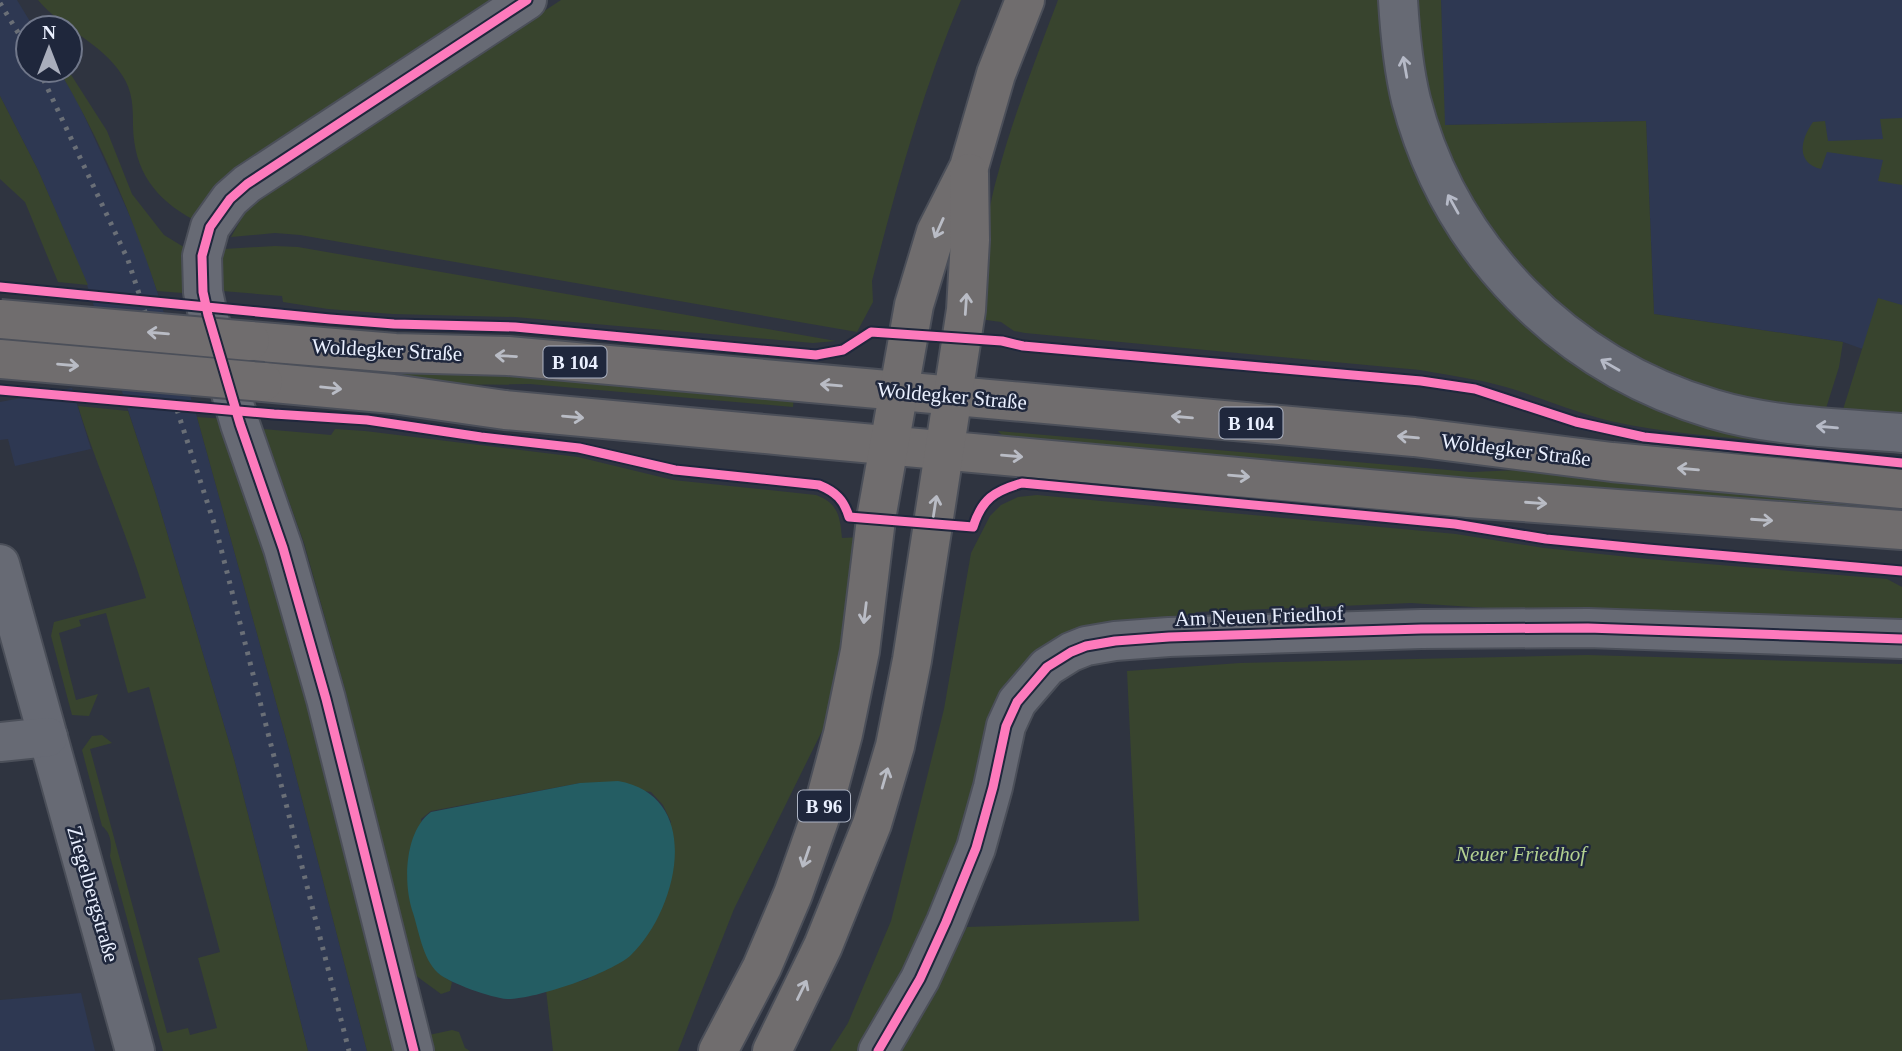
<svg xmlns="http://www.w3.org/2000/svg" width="1902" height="1051" viewBox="0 0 1902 1051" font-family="Georgia,serif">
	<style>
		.built { fill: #2e3852 }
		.green { fill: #38442e }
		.water { fill: #245d63 }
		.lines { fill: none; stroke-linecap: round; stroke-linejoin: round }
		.minor-casing { stroke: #4b4f59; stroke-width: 42 }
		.major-casing { stroke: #4b4f59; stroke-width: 42 }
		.minor { stroke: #676a74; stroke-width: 38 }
		.major { stroke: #706d6e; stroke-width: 38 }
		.rail { stroke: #6a6f77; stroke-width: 5; stroke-dasharray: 3.5 7; stroke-linecap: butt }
		.major-bridge-casing { stroke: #4b4f59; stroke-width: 42; stroke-linecap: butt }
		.major-bridge { stroke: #706d6e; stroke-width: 38 }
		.cycleway-casing { stroke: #1f273c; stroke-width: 13 }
		.cycleway { stroke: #fd7abc; stroke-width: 9 }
		.oneway { stroke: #b6bac7 }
		.oneway2 { stroke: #b9bcc5 }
		.labels { text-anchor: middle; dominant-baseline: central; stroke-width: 5; stroke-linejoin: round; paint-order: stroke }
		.shield { fill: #1f273c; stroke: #adb4c4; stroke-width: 2 }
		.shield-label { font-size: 19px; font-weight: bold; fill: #eaf0ff }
		.street-label { font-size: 21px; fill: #eaf0ff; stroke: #1f273c }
		.park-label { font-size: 21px; font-style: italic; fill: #b3d190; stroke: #1f273c }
	</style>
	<rect width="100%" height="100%" fill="#2f3440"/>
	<!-- built -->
	<g class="built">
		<polygon points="0,0 17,0 34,28 28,28 28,70 59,70 77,100 140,238 197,417 289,749 367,1051 308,1051 234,759 155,492 87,285 38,170 0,96"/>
		<polygon points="1441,0 1902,0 1902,363 1843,342 1654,314 1646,121 1444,125"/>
		<polygon points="72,388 91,449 15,466 8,439 0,440 0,402"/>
		<polygon points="81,993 95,1051 0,1051 0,1000"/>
	</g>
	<!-- green -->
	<g class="green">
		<path d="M38,0H505L194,220C155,199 134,171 133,126C133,108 133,91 122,75C101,42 62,29 38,0Z"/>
		<path d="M561,0H961C922,91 897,185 872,281L873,302L857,332L300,235L275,233L231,237L244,214L264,195Z"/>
		<path d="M1058,0H1389L1390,26L1517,303L1821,446C1751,439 1678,436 1610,421C1578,413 1549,401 1519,391C1486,380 1453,376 1420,370L1025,333L1014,331L1001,322L979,319C982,271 984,223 997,177C1013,117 1036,58 1058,0Z"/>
		<polygon points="1406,0 1441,0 1445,125 1646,121 1654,314 1843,342 1839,367 1823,418 1677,388 1529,290 1445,169"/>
		<path d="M59,70H68L107,131L132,194L164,235L187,249L195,294L157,291C132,215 100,139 59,70Z"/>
		<polygon points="0,96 38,170 88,285 58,282 25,202 0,179"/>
		<path d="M1902,118V185L1878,181L1883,160L1827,152L1821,169C1796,163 1800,140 1813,122L1825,121L1828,141L1883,139L1880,119Z"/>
		<polygon points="275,246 298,247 836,341 813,343 515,317 393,314 328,309 283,302 282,296 222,291 221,259 224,249"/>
		<polygon points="1878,298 1902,305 1902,425 1840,419"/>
		<polygon points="256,355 506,371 794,396 793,407 530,384 444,385 260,367"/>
		<path d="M78,406L128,411L155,492L234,759L308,1051H163L110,856C112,844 111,833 102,826L82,750L92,736L102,735L112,743L90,749L167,1033L188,1028L190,1035L217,1028L198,958L220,952L149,687L128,693L106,613L79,620L81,626L59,633L76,700L98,694L89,716L72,715L51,636L54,622L146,598C127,532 98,471 78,406Z"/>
		<polygon points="197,417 225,419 271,550 399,1051 367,1051 289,749"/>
		<path d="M263,429L331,435L335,429L365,431L578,457L673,480L816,495C838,503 840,516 842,538L862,537L825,725L734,909L678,1051H553L546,990L588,979L671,822L663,805L651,792L580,783L431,811L421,819L438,973L452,982L450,991L441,994L415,975L346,693L304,543Z"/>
		<polygon points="998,431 1471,472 1545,469 1902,504 1902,514 1610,488 1470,483 1007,440"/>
		<polygon points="1037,495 1456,534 1544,548 1648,559 1887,579 1902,587 1902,628 1689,621 1411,603 1196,612 1187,622 1061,645 866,1051 830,1051 848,1023 891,921 944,709 971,553 990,516 1001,505 1018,497"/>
		<polygon points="1587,655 1902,664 1902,1051 902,1051 944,975 967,927 1139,921 1127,671 1240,663"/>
		<polygon points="452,1030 459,1032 465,1048 470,1051 433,1051 429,1035"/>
	</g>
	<!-- water -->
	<path class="water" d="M618,781C705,796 678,910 631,955C612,973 533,1000 507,999C492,998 449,983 438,973C422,958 419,930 412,910C403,881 405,831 431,812L580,783Z"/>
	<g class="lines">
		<defs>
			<g id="minor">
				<path d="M1398,0C1400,34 1403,67 1411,100C1450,250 1565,365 1713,409C1773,427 1839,428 1902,433"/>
				<polyline points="0,564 135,1051"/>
				<polyline points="0,742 48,737"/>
				<polyline points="414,1051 326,699 283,548 240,424 208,315 203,292 202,256 210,227 230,199 247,184 527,0"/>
				<polyline points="878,1051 920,979 946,922 976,848 993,787 1006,726 1017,702 1047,667 1071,652 1086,646 1115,641 1169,637 1421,629 1588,628 1902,639"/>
			</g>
			<g id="major">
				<polyline points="250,341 395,353 508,356 1414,437 1612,462 1902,489"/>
				<polyline points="263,382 393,394 505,410 786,436 1468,498 1902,530"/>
				<polyline points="718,1051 762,967 793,894 823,809 843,734 860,651 876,519 914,305 936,232 969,167 996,74 1025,0"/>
				<polyline points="772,1051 823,946 872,824 895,746 912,660 966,310 970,240 969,173"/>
			</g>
		</defs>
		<!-- minor casing -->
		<use href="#minor" class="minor-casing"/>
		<!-- major casing -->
		<use href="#major" class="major-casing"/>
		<!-- minor -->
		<use href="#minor" class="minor"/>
		<!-- major -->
		<use href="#major" class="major"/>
		<!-- rail -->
		<g class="rail">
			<polyline points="0,3 28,49"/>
			<polyline points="39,70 128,260 216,529 349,1051"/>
		</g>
		<defs>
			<g id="major-bridge">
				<polyline points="0,319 250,341"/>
				<polyline points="0,359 263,382"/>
			</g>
		</defs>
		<!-- major-bridge casing -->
		<use href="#major-bridge" class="major-bridge-casing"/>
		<!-- major-bridge -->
		<use href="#major-bridge" class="major-bridge"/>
		<defs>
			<g id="cycleway">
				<polyline points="0,287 330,319 394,324 515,327 816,355 843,350 871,332 1002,341 1023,346 1421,381 1475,389 1576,422 1644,437 1902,463"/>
				<path d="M0,390L274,414L367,420L481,437L579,448L675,470L819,485C836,492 844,500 849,517L973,527C982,499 994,491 1022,483L1455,524L1546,539L1648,549L1902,571"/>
				<polyline points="414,1051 326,699 283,548 240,424 208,315 203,292 202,256 210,227 230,199 247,184 527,0"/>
				<polyline points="878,1051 920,979 946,922 976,848 993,787 1006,726 1017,702 1047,667 1071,652 1086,646 1115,641 1169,637 1421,629 1588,628 1902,639"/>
			</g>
		</defs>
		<!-- cycleway casing -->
		<use href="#cycleway" class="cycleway-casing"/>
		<!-- cycleway -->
		<use href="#cycleway" class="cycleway"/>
	</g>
	<!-- one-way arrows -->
	<defs><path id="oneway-shaft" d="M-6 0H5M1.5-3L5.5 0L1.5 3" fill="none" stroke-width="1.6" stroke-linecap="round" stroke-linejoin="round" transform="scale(1.75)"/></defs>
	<g class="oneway">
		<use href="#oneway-shaft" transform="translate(1405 67) rotate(-100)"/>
		<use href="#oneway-shaft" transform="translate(1453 204) rotate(-119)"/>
		<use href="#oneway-shaft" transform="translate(1610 365) rotate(-150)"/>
		<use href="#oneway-shaft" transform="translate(1827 427) rotate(-175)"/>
	</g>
	<g class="oneway2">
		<use href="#oneway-shaft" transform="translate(939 228) rotate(114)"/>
		<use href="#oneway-shaft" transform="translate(966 304) rotate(-86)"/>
		<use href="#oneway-shaft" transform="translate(158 333) rotate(-175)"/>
		<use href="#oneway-shaft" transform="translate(506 356) rotate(-177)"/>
		<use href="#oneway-shaft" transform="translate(68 365) rotate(5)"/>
		<use href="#oneway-shaft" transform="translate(831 385) rotate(-175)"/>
		<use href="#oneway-shaft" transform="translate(331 388) rotate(6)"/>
		<use href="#oneway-shaft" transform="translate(573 417) rotate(5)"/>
		<use href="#oneway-shaft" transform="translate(1182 417) rotate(-175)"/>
		<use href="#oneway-shaft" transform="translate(1408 437) rotate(-175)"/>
		<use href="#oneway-shaft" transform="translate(1012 456) rotate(5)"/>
		<use href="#oneway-shaft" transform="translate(1688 469) rotate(-175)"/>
		<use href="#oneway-shaft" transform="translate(1239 476) rotate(5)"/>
		<use href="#oneway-shaft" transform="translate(1536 503) rotate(4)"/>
		<use href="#oneway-shaft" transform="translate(935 506) rotate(-81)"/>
		<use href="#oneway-shaft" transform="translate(1762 520) rotate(4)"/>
		<use href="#oneway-shaft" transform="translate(865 613) rotate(97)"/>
		<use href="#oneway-shaft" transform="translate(885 778) rotate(-74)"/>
		<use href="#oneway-shaft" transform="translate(806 857) rotate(109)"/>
		<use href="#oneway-shaft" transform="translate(802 990) rotate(-64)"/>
	</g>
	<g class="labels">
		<!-- shield labels -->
		<g class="shield">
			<rect x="543.5" y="346.5" width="63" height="31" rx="5"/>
			<rect x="1219.5" y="407.5" width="63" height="31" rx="5"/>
			<rect x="798" y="790.5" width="52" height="31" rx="5"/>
		</g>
		<g class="shield-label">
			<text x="575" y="362">B 104</text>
			<text x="1251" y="423">B 104</text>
			<text x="824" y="806">B 96</text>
		</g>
		<!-- street labels -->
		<g class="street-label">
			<text transform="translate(387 350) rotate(3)">Woldegker Straße</text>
			<text transform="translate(952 396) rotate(5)">Woldegker Straße</text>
			<text transform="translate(1516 450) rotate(7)">Woldegker Straße</text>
			<text transform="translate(1259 616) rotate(-2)">Am Neuen Friedhof</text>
			<text transform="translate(93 894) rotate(74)">Ziegelbergstraße</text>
		</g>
		<!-- park labels -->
		<g class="park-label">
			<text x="1521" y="854">Neuer Friedhof</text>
		</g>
	</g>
	<!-- north arrow -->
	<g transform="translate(49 49)"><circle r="33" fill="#1f273c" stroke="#70778a" stroke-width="2"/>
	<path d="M0-5L12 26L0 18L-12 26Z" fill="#a9aebc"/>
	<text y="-10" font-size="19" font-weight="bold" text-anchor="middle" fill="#eaf0ff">N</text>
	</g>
</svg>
